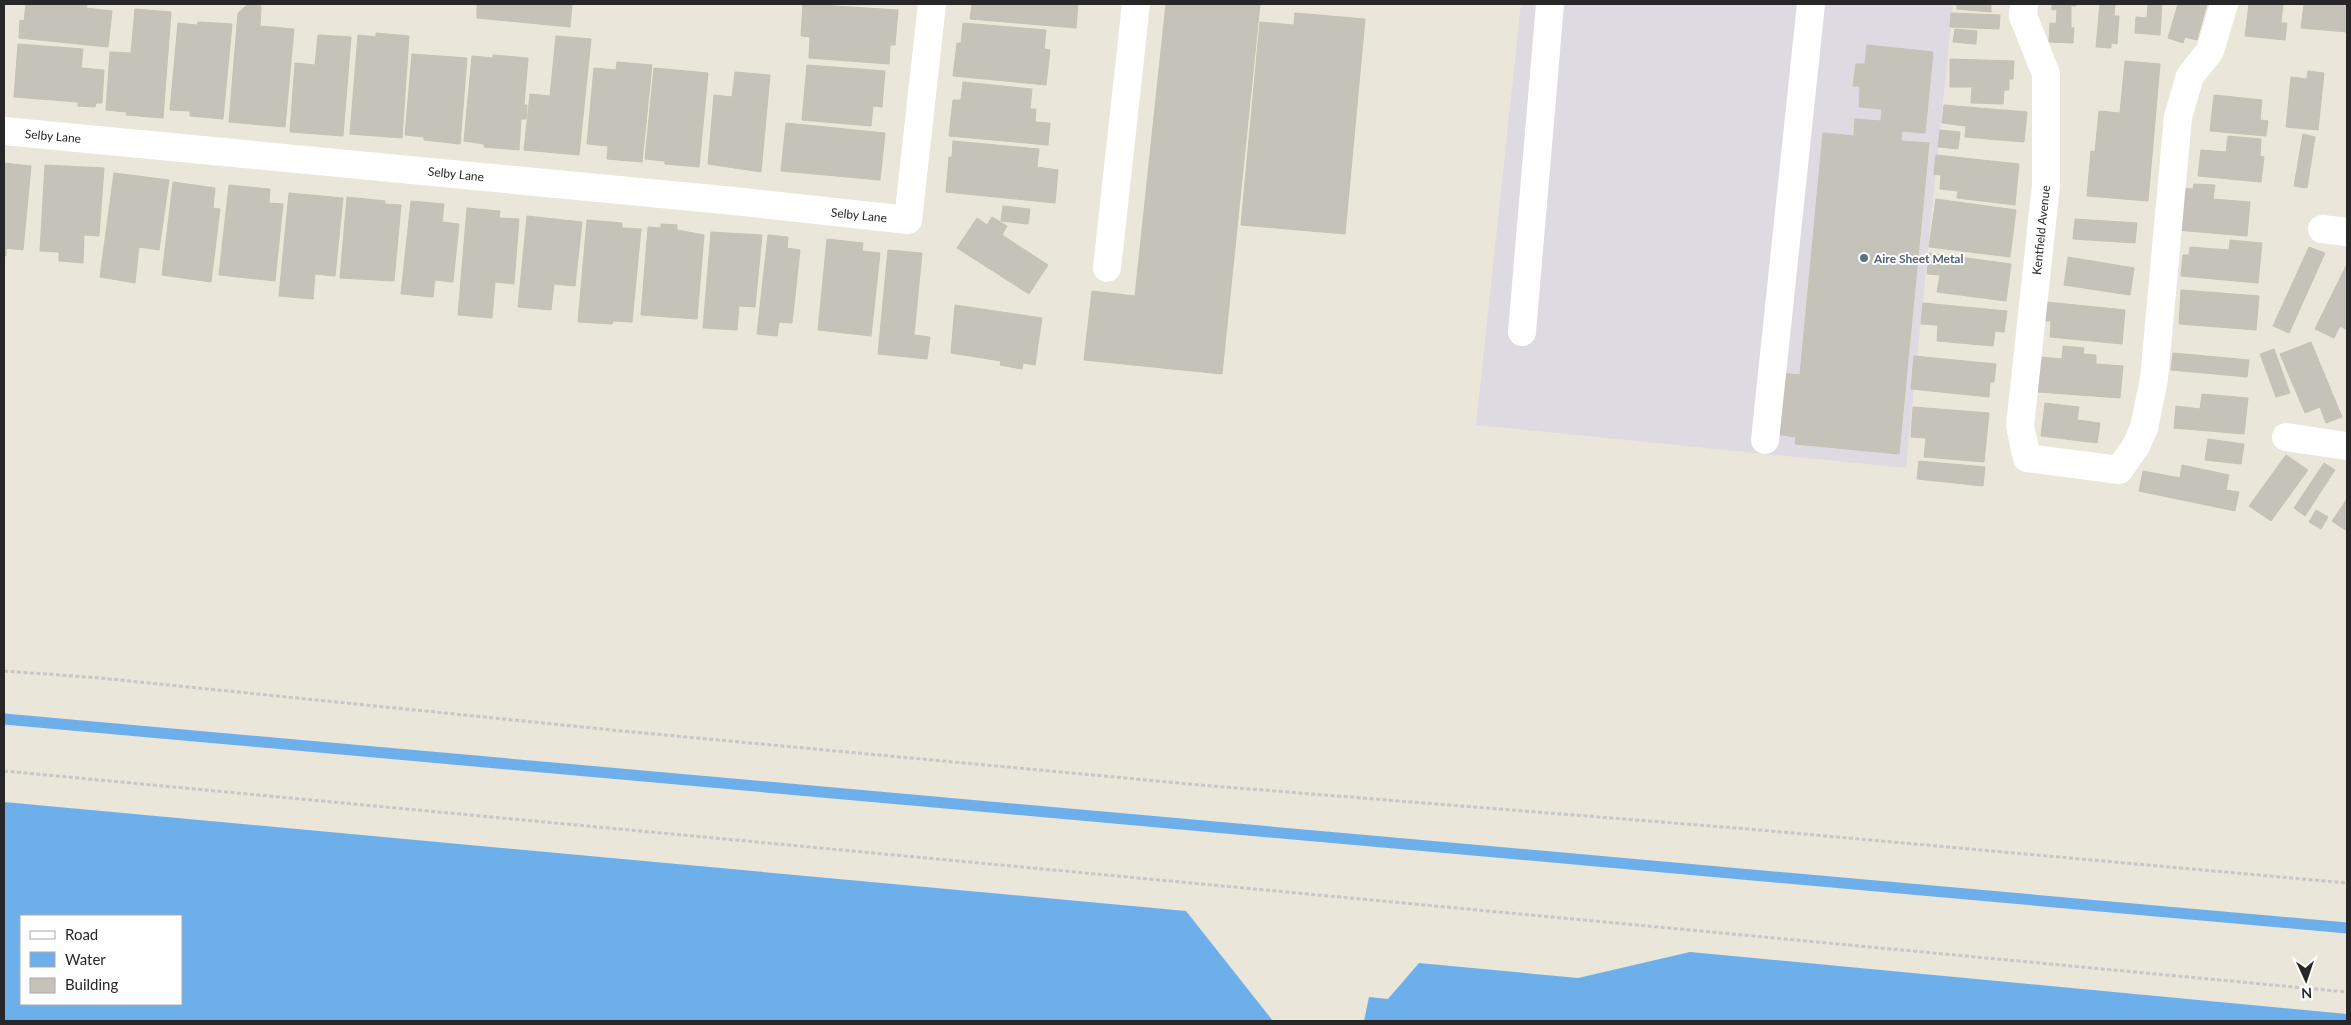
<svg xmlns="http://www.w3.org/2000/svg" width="2351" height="1025" viewBox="0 0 2351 1025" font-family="Lato,sans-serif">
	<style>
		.industrial { fill: #dedae2 }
		.water { fill: #6dafeb; fill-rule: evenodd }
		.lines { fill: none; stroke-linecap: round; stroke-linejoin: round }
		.stream { stroke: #6dafeb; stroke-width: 11 }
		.building { fill: #c5c2b9; stroke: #c5c2b3 }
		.path { stroke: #c7c7c7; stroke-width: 3; stroke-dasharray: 4 2.5; stroke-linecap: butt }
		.minor { stroke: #fff; stroke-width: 28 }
		.service-dot { fill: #5c6f8a; stroke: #fff; stroke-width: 2 }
		.labels { text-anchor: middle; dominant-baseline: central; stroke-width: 4; stroke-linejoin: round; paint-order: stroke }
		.street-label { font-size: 12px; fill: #272727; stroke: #fff }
		.service-label { font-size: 12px; font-weight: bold; fill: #4e5e75; stroke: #fff; text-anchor: start }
	</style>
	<rect width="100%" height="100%" fill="#eae6d9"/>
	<!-- industrial -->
	<polygon class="industrial" points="1521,4 1953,4 1906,468 1476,425"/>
	<!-- water -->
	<g class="water">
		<path d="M4,802L1186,911L1273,1021H4ZM21,916H181V1004H21Z"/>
		<polygon points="1690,952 2347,1014 2347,1021 1364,1021 1369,997 1388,999 1419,963 1578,978"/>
	</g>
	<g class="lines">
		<!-- stream -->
		<polyline class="stream" points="4,719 2347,928"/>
	</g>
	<!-- building -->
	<g class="building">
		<polygon points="26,4 87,4 86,8 112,11 108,47 19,38 20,20 24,21"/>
		<polygon points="477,4 572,4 570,27 477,18"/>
		<polygon points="803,4 898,10 895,45 890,45 889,64 809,58 810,37 801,36"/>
		<polygon points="972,4 1078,4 1076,28 970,19"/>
		<polygon points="1166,4 1260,4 1222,374 1084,360 1092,291 1135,296"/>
		<polygon points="1957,4 1991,4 1991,12 1957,9"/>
		<polygon points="2052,4 2076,4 2076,6 2071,6 2071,28 2074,28 2073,43 2049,42 2050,23 2056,24 2057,9 2052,10"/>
		<polygon points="2100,4 2115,4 2114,16 2119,16 2117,44 2111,43 2111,48 2096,47"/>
		<polygon points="2148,4 2162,4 2160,35 2135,33 2136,17 2147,18"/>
		<polygon points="2178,4 2207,4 2197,40 2185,37 2183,43 2168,38"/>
		<polygon points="2249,4 2283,4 2281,23 2287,23 2285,40 2245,36"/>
		<polygon points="2304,4 2347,4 2347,32 2301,28"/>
		<polygon points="247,5 261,6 260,26 294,29 285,127 229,122 238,13"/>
		<polygon points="135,9 171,12 163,118 126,115 127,112 106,110 110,52 131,53"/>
		<polygon points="1295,13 1365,19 1345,234 1241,225 1260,22 1294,25"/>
		<polygon points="1951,13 2000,15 1999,29 1950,27"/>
		<polygon points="198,22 232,24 223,119 190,116 190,111 170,110 178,23 197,25"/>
		<polygon points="963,23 1046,30 1044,49 1050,50 1046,85 953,76 957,43 961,43"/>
		<polygon points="1955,29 1977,31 1976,44 1953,42"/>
		<polygon points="376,33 409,36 402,138 350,134 358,35 376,37"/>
		<polygon points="318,35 351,37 343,136 290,132 295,63 315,65"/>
		<polygon points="556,36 591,39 579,155 524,150 530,94 550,96"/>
		<polygon points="18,44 83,49 81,68 104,70 102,103 96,103 95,107 78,106 78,102 14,97"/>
		<polygon points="1867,45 1933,52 1925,133 1902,131 1901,141 1929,143 1899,454 1795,444 1796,437 1774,434 1780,373 1800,375 1823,133 1854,136 1855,119 1881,121 1882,109 1859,107 1860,86 1853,86 1856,64 1865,64"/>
		<polygon points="412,54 467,58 460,144 424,140 424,137 405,135"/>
		<polygon points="493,55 528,58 524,105 527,105 526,119 521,119 519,150 484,147 484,144 464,141 472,56 493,58"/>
		<polygon points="1950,59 2014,61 2013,79 2009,79 2009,90 2004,90 2003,104 1971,103 1972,87 1950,87"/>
		<polygon points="2125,61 2160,64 2148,201 2087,196 2091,151 2095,152 2099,111 2120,113"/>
		<polygon points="617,62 652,65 642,162 607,159 608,146 587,144 594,68 616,70"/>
		<polygon points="807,65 885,71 882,107 873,106 871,126 802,120"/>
		<polygon points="654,68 708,73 699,167 665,164 665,161 645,159"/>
		<polygon points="2308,71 2324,73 2318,130 2286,127 2291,77 2307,79"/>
		<polygon points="735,72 770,75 761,172 708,164 714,95 732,97"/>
		<polygon points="963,82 1032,89 1030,109 1036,109 1035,122 1050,123 1048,145 949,136 953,100 961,100"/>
		<polygon points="2214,95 2262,100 2260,120 2268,121 2266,136 2210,131"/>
		<polygon points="1944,105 2027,112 2024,142 1965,137 1966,126 1942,123"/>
		<polygon points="786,123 885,133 880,180 781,171"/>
		<polygon points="1940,130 1960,132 1958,149 1938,147"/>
		<polygon points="2303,134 2315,137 2307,188 2294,186"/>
		<polygon points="2228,136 2261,139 2260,156 2264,157 2261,182 2198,176 2201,150 2226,152"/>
		<polygon points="953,141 1039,149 1037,167 1058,170 1055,203 946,192 949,157 952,157"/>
		<polygon points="1936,155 2019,164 2015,205 1957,198 1958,191 1940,189 1941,175 1934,174"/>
		<polygon points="4,163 31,166 23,250 6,248 6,256 4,255"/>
		<polygon points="45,165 104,168 99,236 84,235 83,263 59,261 59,252 40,251"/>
		<polygon points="114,173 169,180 159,250 139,247 135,283 100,277"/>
		<polygon points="173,182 215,188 213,208 220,209 211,282 162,275"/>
		<polygon points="2194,184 2215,185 2213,199 2250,202 2247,236 2176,230 2180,188 2193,189"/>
		<polygon points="229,185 270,189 269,203 283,204 275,281 219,275"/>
		<polygon points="289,193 343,198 335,276 315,274 313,299 279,296"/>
		<polygon points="347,197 385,201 385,204 401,205 394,281 340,278"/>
		<polygon points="1936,199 2016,210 2010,257 1929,247"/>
		<polygon points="411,201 444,204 442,222 459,224 453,282 435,280 433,297 401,294"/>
		<polygon points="1003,206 1030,209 1028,224 1001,221"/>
		<polygon points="467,208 500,211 499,218 519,219 514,284 495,282 492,318 458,315"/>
		<polygon points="527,216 582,222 575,286 554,284 551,310 518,307"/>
		<polygon points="992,217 1007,226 1002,235 1048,265 1029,294 957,248 977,218 987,225"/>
		<polygon points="2075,219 2137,223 2135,243 2073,239"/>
		<polygon points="587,220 622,223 622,228 641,229 632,322 613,321 612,324 578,322"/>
		<polygon points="661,224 677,225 677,230 704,235 697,319 641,315 648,227 661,228"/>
		<polygon points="711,232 762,235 755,307 739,306 737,330 703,328"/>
		<polygon points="768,235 788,237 787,248 800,250 792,323 779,322 777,336 757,334"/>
		<polygon points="827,239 863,243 862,251 880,253 871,336 818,330"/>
		<polygon points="2230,240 2262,243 2258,283 2181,276 2183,255 2189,255 2190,247 2229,250"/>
		<polygon points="2309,247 2325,253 2289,333 2273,326"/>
		<polygon points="888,250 922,253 914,335 930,337 927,359 878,354"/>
		<polygon points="1929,253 2011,264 2006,301 1937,292 1940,275 1927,274"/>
		<polygon points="2068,257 2134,268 2130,295 2064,285"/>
		<polygon points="2347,264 2347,330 2340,326 2334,338 2315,329"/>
		<polygon points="2181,290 2259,296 2256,330 2179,324"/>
		<polygon points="2046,302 2125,310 2122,344 2050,337 2051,321 2044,321"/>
		<polygon points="1923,303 2007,311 2004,332 1995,331 1993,346 1937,341 1938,325 1921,324"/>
		<polygon points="955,305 1042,318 1035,365 1023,363 1022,369 1000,365 1001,361 951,353"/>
		<polygon points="2311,342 2342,417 2326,423 2320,407 2305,413 2280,354"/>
		<polygon points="2063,346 2084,348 2083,354 2096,355 2096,364 2123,366 2120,398 2038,392 2040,357 2062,359"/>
		<polygon points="2274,349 2290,393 2276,397 2260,354"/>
		<polygon points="2173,353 2249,360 2247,377 2171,370"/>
		<polygon points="1914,356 1996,364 1994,382 1990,382 1989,397 1911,389"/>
		<polygon points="2202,394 2248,398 2244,434 2174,428 2176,406 2200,409"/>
		<polygon points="2045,403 2079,407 2077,420 2100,423 2097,443 2041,436"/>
		<polygon points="1913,407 1989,413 1984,462 1924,457 1926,438 1911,437"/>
		<polygon points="2208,439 2244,444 2241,464 2205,460"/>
		<polygon points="2286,455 2308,470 2271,521 2249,506"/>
		<polygon points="1919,461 1985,467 1983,486 1917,479"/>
		<polygon points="2324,463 2335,470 2305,516 2294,508"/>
		<polygon points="2182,465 2229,475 2226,490 2239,492 2235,511 2139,491 2143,471 2180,478"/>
		<polygon points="2347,499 2347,531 2332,521"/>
		<polygon points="2316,510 2328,517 2321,529 2309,522"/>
	</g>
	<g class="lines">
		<!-- path -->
		<g class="path">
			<polyline points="4,671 100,678 622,731 1200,785 1748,829 2347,883"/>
			<polyline points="4,771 2347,992"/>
		</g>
		<!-- minor -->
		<g class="minor">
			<polyline points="2024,4 2023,16 2046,74 2046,185 2020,426 2027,458 2119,470 2136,446 2144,428 2154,379 2178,117 2190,76 2210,51 2224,4"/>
			<polyline points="4,131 734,201 908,220 932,4"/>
			<polyline points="2322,229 2347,232"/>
			<polyline points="1107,268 1136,4"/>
			<polyline points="1522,332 1550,4"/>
			<polyline points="2286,437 2347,446"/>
			<polyline points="1765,440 1811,4"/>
		</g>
	</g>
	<!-- markers -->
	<circle class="service-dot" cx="1864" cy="258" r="5"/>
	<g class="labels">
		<!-- street labels -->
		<g class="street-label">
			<text transform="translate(53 136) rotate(5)">Selby Lane</text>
			<text transform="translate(456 174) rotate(6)">Selby Lane</text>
			<text transform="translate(859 215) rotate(6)">Selby Lane</text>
			<text transform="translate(2041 230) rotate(-84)">Kentfield Avenue</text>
		</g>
		<!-- service labels -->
		<g class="service-label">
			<text x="1874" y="258">Aire Sheet Metal</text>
		</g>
	</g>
	<!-- border -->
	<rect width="2351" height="1025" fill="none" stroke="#272727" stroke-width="10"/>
	<!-- legend -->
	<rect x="20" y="915" width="162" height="90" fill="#ffffff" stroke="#a9a9a9"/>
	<rect x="30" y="931" width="25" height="8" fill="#ffffff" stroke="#a9a9a9"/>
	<text x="65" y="940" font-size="15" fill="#272727">Road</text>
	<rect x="30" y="952" width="25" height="15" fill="#6dafeb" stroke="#a9a9a9"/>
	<text x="65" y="965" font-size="15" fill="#272727">Water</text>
	<rect x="30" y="978" width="25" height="15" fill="#c5c2b9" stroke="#a9a9a9"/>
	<text x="65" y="990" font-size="15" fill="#272727">Building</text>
	<!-- north arrow -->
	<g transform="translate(2306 980) rotate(177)" stroke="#ffffff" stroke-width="4" paint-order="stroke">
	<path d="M0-4L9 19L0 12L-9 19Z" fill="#272727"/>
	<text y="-8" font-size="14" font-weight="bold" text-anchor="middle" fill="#272727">N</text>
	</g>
</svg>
